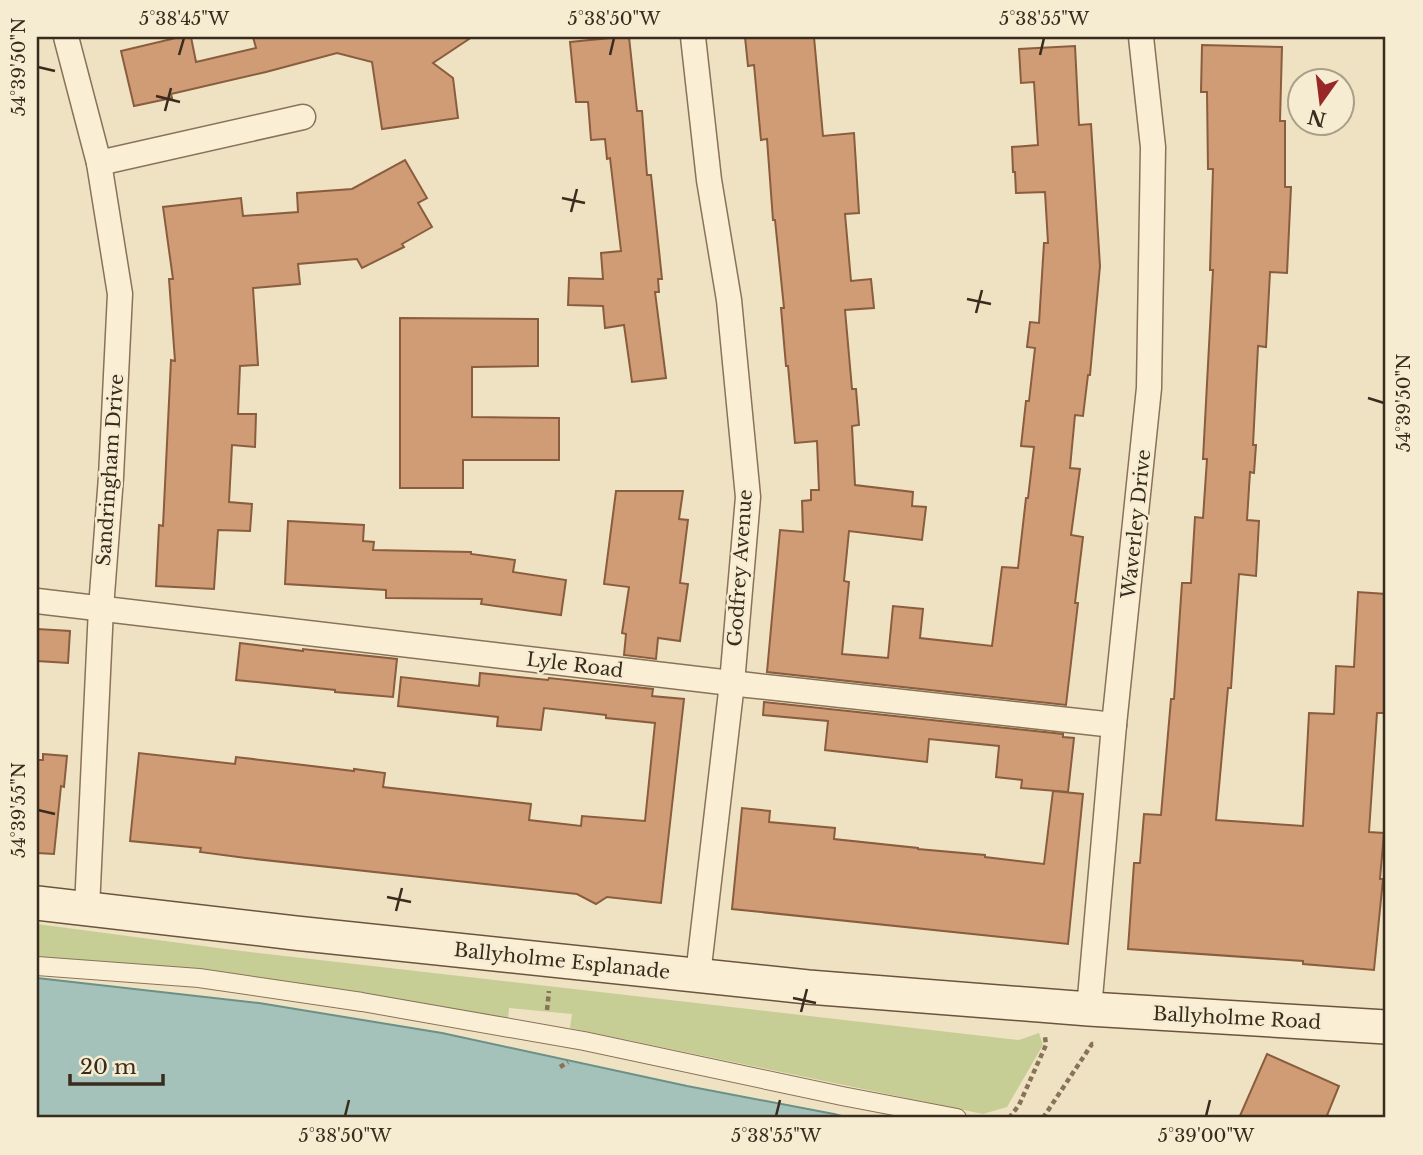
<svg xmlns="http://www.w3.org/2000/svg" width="1423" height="1155" viewBox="0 0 1423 1155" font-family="'Libre Baskerville',serif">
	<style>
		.green { fill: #c6ce95 }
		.water { fill: #a4c2b9; stroke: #6b9087; stroke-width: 2 }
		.building { fill: #cf9c76; stroke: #895d3d; stroke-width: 2 }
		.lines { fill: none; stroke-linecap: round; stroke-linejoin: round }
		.pedestrian-casing { stroke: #897358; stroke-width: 20 }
		.minor-casing { stroke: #897358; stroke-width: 27 }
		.secondary-casing { stroke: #6b543c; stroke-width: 36 }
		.path { stroke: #897358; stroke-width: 4.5; stroke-dasharray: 5 3.5; stroke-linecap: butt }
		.pedestrian { stroke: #faefd5; stroke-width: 18 }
		.minor { stroke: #faefd5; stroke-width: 24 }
		.secondary { stroke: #faefd5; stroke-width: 33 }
		.ticks { fill: none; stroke: #392b1d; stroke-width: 2.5 }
		.labels { text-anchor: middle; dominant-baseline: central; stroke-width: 5; stroke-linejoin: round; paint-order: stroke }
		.street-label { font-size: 19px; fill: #392b1d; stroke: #f6ecd1 }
		.neatline { fill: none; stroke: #392b1d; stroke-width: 2.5 }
		.ticks-label { font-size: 18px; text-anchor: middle; fill: #392b1d }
	</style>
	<rect width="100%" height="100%" fill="#efe2c2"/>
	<!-- green -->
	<polygon class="green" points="37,924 233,950 1019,1040 1039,1033 1043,1045 1007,1107 983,1114 570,1028 572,1014 509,1008 508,1020 263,979 90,961 37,957"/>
	<!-- water -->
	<polygon class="water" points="37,978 259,1003 442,1033 687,1086 834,1114 849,1118 37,1118"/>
	<!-- building -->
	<g class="building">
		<polygon points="180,37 191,37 196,62 256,48 253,37 472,37 433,63 453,78 458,118 382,129 372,62 337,53 266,72 171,94 172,98 134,106 121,51"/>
		<polygon points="621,37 629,37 637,111 642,111 647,175 651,175 662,279 658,279 659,292 655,292 666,378 632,382 624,325 605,328 603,306 568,305 569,278 603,279 601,253 621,251 610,158 607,159 605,139 591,140 588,102 576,102 570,42"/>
		<polygon points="745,37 814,37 823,136 854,133 859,213 845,214 851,281 871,279 874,308 845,310 852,389 856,389 859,425 852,426 855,485 913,492 912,506 926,507 922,540 849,531 844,581 849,582 842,654 888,658 893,606 923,609 920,638 992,646 1002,567 1018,568 1026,498 1028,498 1034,447 1021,446 1026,401 1029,401 1035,348 1027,347 1030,322 1039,323 1044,243 1048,243 1045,192 1016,193 1015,172 1013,172 1012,147 1038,145 1034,82 1021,83 1019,49 1075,46 1079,125 1091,124 1100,266 1090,375 1088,375 1083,416 1075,415 1070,468 1080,469 1071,535 1083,537 1075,603 1078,603 1066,705 767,672 780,530 803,532 802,501 811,500 811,490 819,490 817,441 795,443 788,366 786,366 781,308 784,308 775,220 773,220 767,139 761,140 754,65 748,66"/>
		<polygon points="1202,45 1282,47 1280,121 1285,121 1285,187 1291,187 1287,273 1270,272 1266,347 1258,346 1253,445 1256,445 1254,473 1250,472 1247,520 1259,521 1256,576 1239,574 1231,688 1228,688 1216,820 1303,826 1309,713 1334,714 1336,666 1354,667 1358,592 1386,594 1386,713 1377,713 1369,832 1384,833 1380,879 1383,879 1374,970 1303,964 1303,961 1128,949 1134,863 1140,863 1144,814 1161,815 1171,699 1174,699 1182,583 1191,583 1195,517 1203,518 1207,459 1203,459 1213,270 1210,270 1213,169 1208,169 1207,92 1201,92"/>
		<polygon points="405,160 427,198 418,203 432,227 402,244 404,247 362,268 357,259 298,264 300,284 253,288 258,365 240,366 238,414 256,414 255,447 232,445 229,502 252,504 250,531 218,530 214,589 156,586 159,525 163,526 171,360 175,361 169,279 173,279 163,207 241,198 243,216 298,212 297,193 352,189"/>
		<polygon points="400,318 538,319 538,366 472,367 472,417 559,418 559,460 463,460 463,488 400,488"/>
		<polygon points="616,491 683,491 679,519 688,520 680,583 688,584 680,641 658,638 656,659 624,655 626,634 622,633 629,587 604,584"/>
		<polygon points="288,521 364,525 363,541 374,542 373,550 471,552 471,554 515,560 513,572 566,580 561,615 481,604 482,599 386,598 386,590 285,584"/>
		<polygon points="37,629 70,631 68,663 37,661"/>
		<polygon points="240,643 303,651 303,649 397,659 393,697 335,692 335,690 236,680"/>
		<polygon points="480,673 548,680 549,678 653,689 652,696 684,699 661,903 607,897 596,904 577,894 246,858 200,852 201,848 130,841 139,753 235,764 236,757 354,771 354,769 385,773 383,787 531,804 529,820 581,826 582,816 645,821 655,723 606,718 606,715 544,708 541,730 497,726 498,717 398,706 401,677 479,686"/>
		<polygon points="764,702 1063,734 1063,737 1074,738 1068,792 1021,788 1022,780 996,777 999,746 929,739 927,762 825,750 828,721 763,715"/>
		<polygon points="43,754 67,756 64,787 61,786 54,854 37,853 37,760 43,760"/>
		<polygon points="1053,791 1083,794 1068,944 732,909 742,808 770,811 769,822 835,828 834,839 918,848 918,849 985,855 985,857 1044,864"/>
		<polygon points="1267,1054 1339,1086 1326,1118 1239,1118"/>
	</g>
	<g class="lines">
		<defs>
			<polyline id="pedestrian" points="37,966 199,978 362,1002 584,1041 842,1096 957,1118"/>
			<g id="minor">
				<polyline points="66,37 99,163 120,294 111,477 101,608 87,908"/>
				<polyline points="693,37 709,180 729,300 748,497 732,683 698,975"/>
				<polyline points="99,163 303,117"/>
				<polyline points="37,601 748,685 1114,725"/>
				<polyline points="1089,1009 1114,725 1149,388 1153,147 1141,37"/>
			</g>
			<polyline id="secondary" points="37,903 295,933 808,987 1089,1009 1386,1027"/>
		</defs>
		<!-- pedestrian casing -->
		<use href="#pedestrian" class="pedestrian-casing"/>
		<!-- minor casing -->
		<use href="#minor" class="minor-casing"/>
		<!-- secondary casing -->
		<use href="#secondary" class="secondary-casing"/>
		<!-- path -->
		<g class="path">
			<polyline points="547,1010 549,991"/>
			<polyline points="560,1067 568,1062"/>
			<polyline points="1009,1118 1019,1105 1046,1045 1045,1037"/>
			<polyline points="1043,1118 1092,1044 1096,1044"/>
		</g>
		<!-- pedestrian -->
		<use href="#pedestrian" class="pedestrian"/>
		<!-- minor -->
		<use href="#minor" class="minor"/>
		<!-- secondary -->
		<use href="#secondary" class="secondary"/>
	</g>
	<!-- ticks -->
	<path class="ticks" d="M179,55L184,38M610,55L614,38M1040,55L1044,38M38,67L55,71M156,96L180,102M165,111L171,88M562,198L585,203M571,212L577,189M967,299L991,304M976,313L982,290M1368,398L1384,403M38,810L55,814M387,897L411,902M396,911L402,888M793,998L816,1003M801,1012L807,989M345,1116L349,1100M776,1116L780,1100M1206,1116L1210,1100"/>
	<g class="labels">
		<!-- street labels -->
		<g class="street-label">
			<text transform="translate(110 470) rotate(-86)">Sandringham Drive</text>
			<text transform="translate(1136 524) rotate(-84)">Waverley Drive</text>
			<text transform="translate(740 568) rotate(-86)">Godfrey Avenue</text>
			<text transform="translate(575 665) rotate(7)">Lyle Road</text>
			<text transform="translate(562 961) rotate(6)">Ballyholme Esplanade</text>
			<text transform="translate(1237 1018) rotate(3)">Ballyholme Road</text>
		</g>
	</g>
	<!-- border -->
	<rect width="1423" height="1155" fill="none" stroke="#f6ecd1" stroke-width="77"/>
	<!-- north arrow -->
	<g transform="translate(1321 102) rotate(194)"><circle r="33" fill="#f6ecd1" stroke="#aa9f89" stroke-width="2"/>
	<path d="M0-5L12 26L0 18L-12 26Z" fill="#9a2727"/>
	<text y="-10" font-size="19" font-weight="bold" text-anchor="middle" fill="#392b1d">N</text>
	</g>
	<!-- scale -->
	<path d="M70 1074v10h93v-10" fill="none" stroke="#392b1d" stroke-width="3.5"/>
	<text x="80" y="1074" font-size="21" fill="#392b1d" stroke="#f6ecd1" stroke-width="5" paint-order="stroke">20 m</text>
	<rect x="38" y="38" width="1346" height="1078" class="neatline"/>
	<g class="ticks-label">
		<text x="184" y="25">5°38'45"W</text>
		<text x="614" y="25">5°38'50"W</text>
		<text x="1044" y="25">5°38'55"W</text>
		<text transform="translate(19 67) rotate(-90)" y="6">54°39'50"N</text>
		<text transform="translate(1404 403) rotate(-90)" y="6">54°39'50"N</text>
		<text transform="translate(19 810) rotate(-90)" y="6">54°39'55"N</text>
		<text x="345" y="1142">5°38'50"W</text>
		<text x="776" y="1142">5°38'55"W</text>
		<text x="1206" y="1142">5°39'00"W</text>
	</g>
</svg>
